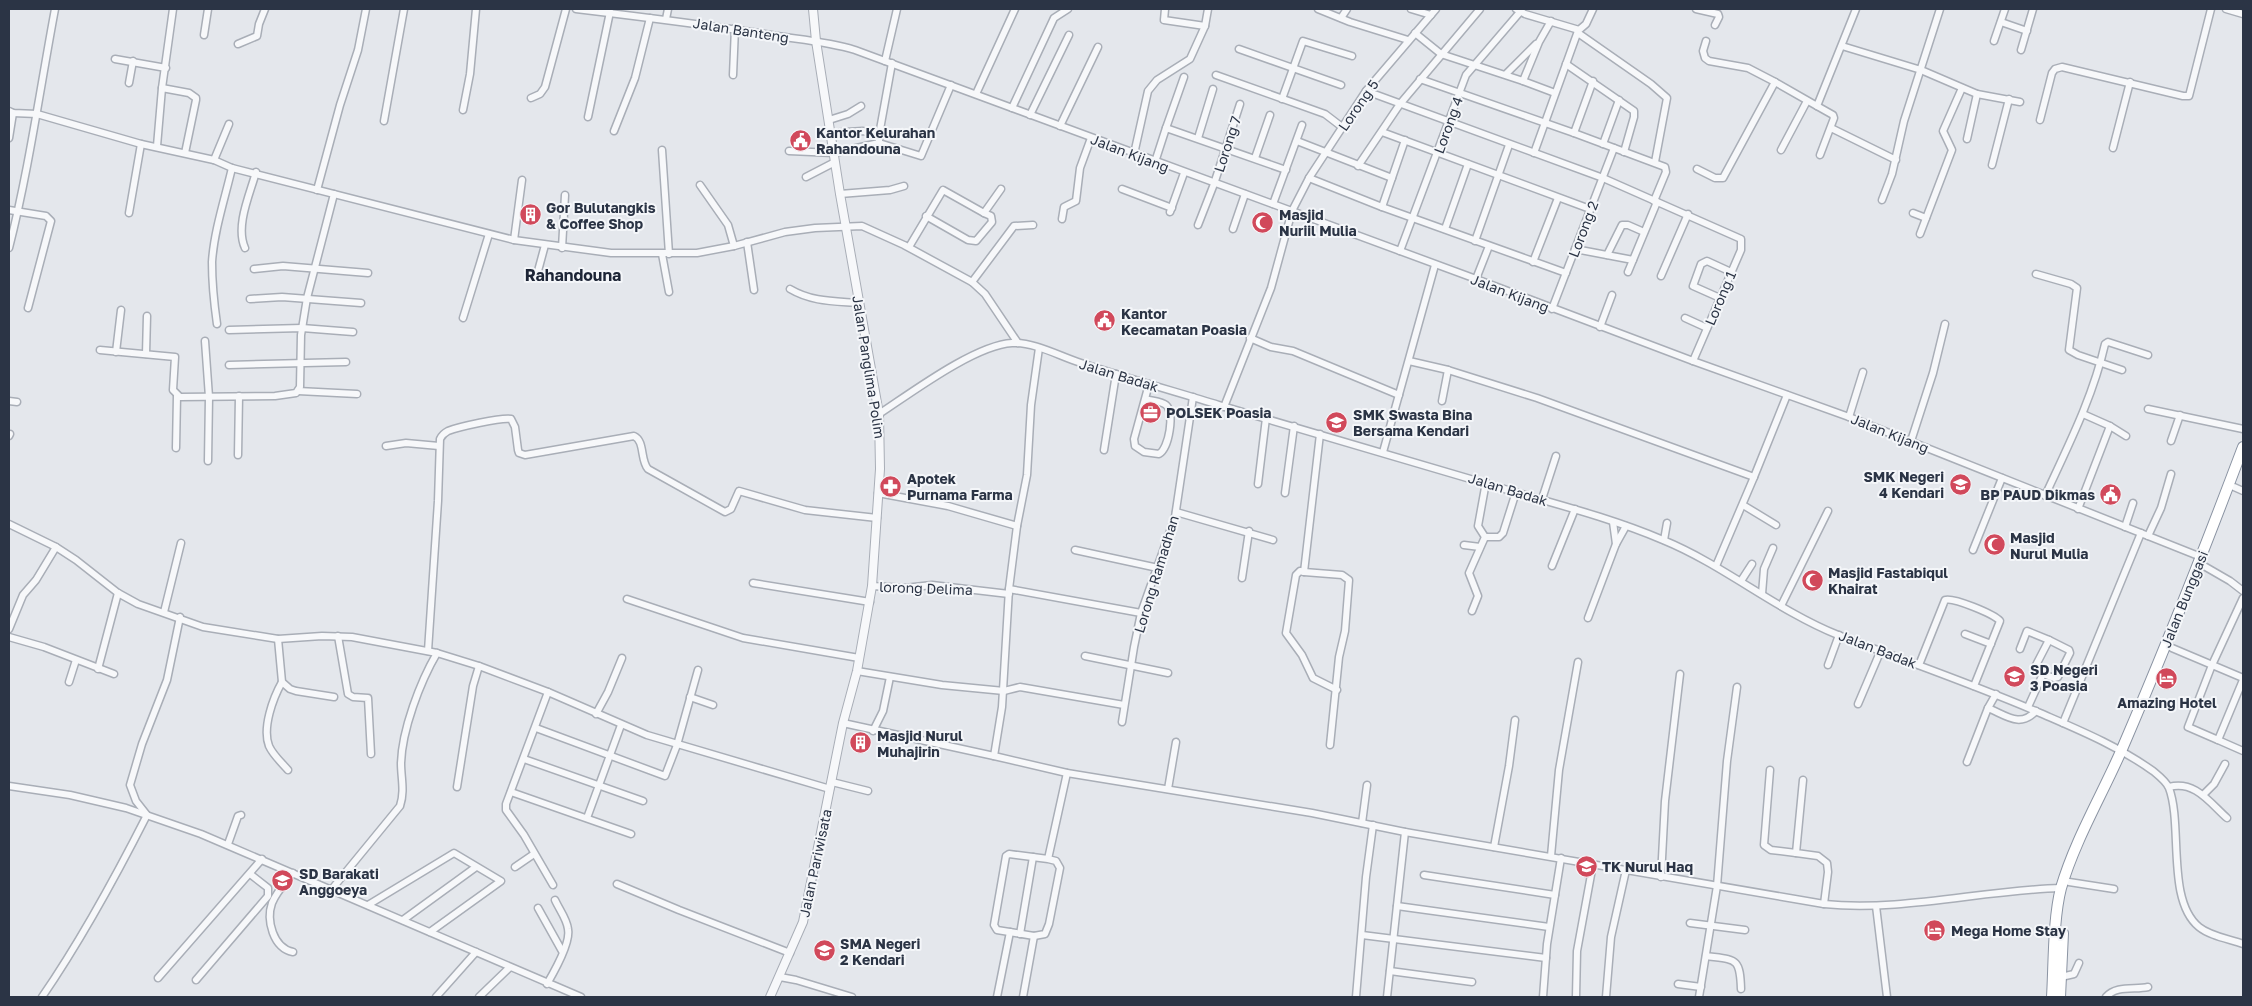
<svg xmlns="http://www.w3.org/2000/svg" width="2252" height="1006" viewBox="0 0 2252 1006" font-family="'Golos Text',sans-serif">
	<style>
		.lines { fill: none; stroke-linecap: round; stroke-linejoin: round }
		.minor-casing { stroke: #a9aeb7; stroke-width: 9 }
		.tertiary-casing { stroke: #a9aeb7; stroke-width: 10 }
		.trunk-casing { stroke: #8b94a3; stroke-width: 12 }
		.minor { stroke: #f7f8fa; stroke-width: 6 }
		.tertiary { stroke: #f7f8fa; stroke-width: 8 }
		.trunk { stroke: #fff; stroke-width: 10 }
		.labels { text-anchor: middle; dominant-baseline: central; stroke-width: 4; stroke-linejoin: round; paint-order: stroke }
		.street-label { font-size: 14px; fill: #2b3445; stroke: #f4f6f9 }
		.poi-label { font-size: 14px; font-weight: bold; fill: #2b3445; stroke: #f4f6f9; text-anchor: start }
		.quarter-label { font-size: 16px; font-weight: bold; fill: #1d2536; stroke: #f4f6f9 }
	</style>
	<rect width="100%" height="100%" fill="#e4e7ec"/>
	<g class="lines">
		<defs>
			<g id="minor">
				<path d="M576,9C643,17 710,25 777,36C804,40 829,42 855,50L1476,279L1693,361L1849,417L2201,557"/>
				<polyline points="1165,9 1164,20 1205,26"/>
				<polyline points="1318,9 1350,22 1408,40"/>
				<polyline points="1411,9 1431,15"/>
				<polyline points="1516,9 1525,14 1579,30 1586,24 1593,9"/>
				<polyline points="1696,9 1718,14 1719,17 1715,25"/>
				<polyline points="2226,9 2243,14"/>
				<polyline points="1341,18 1347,9"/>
				<polyline points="666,19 668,9"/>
				<polyline points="2001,22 2027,31"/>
				<polyline points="1415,33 1441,54 1523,81 1539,42 1551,21"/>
				<polyline points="1578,33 1651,84 1667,98 1655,162"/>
				<polyline points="204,35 208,9"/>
				<polyline points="1706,41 1703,51 1705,58 1709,61 1748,68 1775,82"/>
				<polyline points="1994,41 2005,9"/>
				<polyline points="238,44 257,36 259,24 265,9"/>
				<polyline points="1842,46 1921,70 1977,94 2020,102"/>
				<polyline points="1239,49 1341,85"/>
				<polyline points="2021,50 2033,9"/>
				<polyline points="115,59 166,68"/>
				<polyline points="885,61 897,9"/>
				<polyline points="1566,64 1634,111 1634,117 1624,152"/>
				<polyline points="1506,74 1536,44"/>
				<polyline points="733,75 735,28"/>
				<polyline points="1216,75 1325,114 1342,127"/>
				<polyline points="1420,79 1574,133 1593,81"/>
				<polyline points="1523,81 1555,93"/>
				<polyline points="129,83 133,61"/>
				<polyline points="162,88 173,9"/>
				<polyline points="1366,91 1603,178 1741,239 1741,250 1693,361"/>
				<polyline points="976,94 1015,9"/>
				<polyline points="531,98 540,94 545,87 566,9"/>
				<polyline points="1282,99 1303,41 1352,56"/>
				<polyline points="1817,106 1833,115 1834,118 1820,155"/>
				<polyline points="1012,108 1054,18 1068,9"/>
				<polyline points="463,110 470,74 476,9"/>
				<polyline points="9,111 13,113 37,114 141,144 214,160 232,168 514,240 611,253 697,253 734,246 785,232 815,228 862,226 904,245 972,282 985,294 1018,343"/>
				<polyline points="1030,115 1069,35"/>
				<polyline points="588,117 610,12"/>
				<polyline points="829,120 848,114 861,106"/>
				<polyline points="2040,120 2052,73 2055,69 2062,67 2183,96 2189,96 2211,9"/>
				<polyline points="384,121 404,9"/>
				<polyline points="1060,126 1098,47"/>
				<polyline points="1166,128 1184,77"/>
				<polyline points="1831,128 1896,160"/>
				<polyline points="614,131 635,78 650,18"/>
				<polyline points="1382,132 1590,209"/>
				<polyline points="831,133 863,131 879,135 879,143 921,156 951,85"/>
				<polyline points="1574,133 1665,167 1666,172 1654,201"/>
				<polyline points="879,135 892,63"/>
				<polyline points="9,138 13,113"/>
				<polyline points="1198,138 1213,89"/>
				<polyline points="1967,139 1977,94"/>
				<polyline points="1405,140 1382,207 1566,273"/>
				<polyline points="1297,141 1392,178"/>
				<polyline points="1603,144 1619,100"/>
				<polyline points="157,146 162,88 189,93 196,98 196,100 185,153"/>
				<polyline points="2113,148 2130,82"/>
				<polyline points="662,150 669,254"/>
				<polyline points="1781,150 1807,101"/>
				<polyline points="789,151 834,153 879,143"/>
				<polyline points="1534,153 1578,31"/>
				<polyline points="1134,154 1148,91 1157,80 1190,59 1205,26 1208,9"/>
				<polyline points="1255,158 1270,115"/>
				<polyline points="214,160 229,124"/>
				<polyline points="1155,162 1166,128 1286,170"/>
				<polyline points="1992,165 2009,99"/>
				<polyline points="1358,166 1400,104 1480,9"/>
				<polyline points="1697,169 1715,178 1723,178 1775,82 1817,106 1856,9"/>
				<polyline points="806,177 835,162"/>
				<polyline points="1309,178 1382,207"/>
				<polyline points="700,185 728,225 734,246"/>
				<polyline points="1122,189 1172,208"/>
				<polyline points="317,190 340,105 358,50 366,9"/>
				<polyline points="840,194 890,190 904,186"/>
				<polyline points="1882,200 1892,174 1904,121 1940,9"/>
				<polyline points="1273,204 1302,125"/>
				<polyline points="9,210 46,216 51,221 28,308"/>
				<polyline points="1170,212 1184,173"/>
				<polyline points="129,213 141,144"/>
				<polyline points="1913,213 1926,218"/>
				<polyline points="926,216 968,240 976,241 992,222 991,216 984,213"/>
				<polyline points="1062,219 1064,207 1076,201 1080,168 1091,138"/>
				<polyline points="1198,225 1214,184 1240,104"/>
				<polyline points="1233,229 1245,194"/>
				<polyline points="1445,229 1468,164"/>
				<polyline points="1920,234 1952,150 1943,131 1962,88"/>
				<polyline points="514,240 522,180"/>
				<polyline points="1475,241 1509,145"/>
				<polyline points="747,242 754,290"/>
				<polyline points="909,247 943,190 984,213 1001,189"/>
				<path d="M9,248C29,169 40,89 55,9"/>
				<path d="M245,248C235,226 250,194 256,172"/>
				<polyline points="562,248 565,195"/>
				<polyline points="1575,249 1633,260"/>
				<polyline points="1400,251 1466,75 1520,12"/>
				<polyline points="662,254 669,292"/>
				<polyline points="1607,255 1622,225 1628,225 1644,232"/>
				<polyline points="1533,262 1558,198"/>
				<polyline points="254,269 283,266 368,273"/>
				<polyline points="538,271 545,245"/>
				<polyline points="1628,272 1657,202"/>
				<polyline points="2036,274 2071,284 2077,288 2069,350 2078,355 2122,370"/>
				<polyline points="1661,276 1688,214"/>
				<polyline points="1476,279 1489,246"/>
				<polyline points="972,282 1014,226 1033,225"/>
				<path d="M790,289C812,302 834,301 859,303"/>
				<polyline points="1720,298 1693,286 1701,264 1707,261 1731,272"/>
				<polyline points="250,299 282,297 361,303"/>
				<polyline points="1552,309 1614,148"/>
				<polyline points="463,318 489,234"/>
				<polyline points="1685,318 1707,328"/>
				<path d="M217,324C214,303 212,283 212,262C214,231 225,198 232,168"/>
				<polyline points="1600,327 1612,295"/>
				<polyline points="229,330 302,328 353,332"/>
				<polyline points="1250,338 1271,347 1293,351 1399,395"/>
				<polyline points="205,341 209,397 208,461"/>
				<path d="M1039,348L1031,405L1027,475L1017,526L1009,589L1002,707L994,756L1067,773L1312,813L1405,832L1824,904C1901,912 1983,890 2061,888"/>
				<polyline points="100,350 175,357 173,390 180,397 275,396 296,393 300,387 301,335 307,298 334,194"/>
				<polyline points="116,352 121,310"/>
				<polyline points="146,354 147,316"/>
				<polyline points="1409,361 1448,370 1537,398 1754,477 1716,566"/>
				<polyline points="229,365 346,362"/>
				<polyline points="298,391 357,394"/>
				<path d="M1146,399C1152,401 1161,401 1166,405C1175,413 1169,448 1159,454L1144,452L1135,446L1134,439L1149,384"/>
				<polyline points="9,401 17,402"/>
				<polyline points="1442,401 1448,370"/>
				<polyline points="1224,407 1271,288 1292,211 1309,178 1366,91 1436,9"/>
				<polyline points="2148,409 2243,429"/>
				<path d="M879,414C911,393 975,345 1012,343C1035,342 1059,356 1081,363C1127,378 1173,391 1219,405C1318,435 1418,464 1518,493C1567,507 1616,520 1663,540C1724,565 1776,610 1838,635C1905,661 1973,684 2040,713C2079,730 2118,746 2153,771C2159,776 2166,781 2169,788C2183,825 2166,900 2199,927C2210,936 2229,939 2243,944"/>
				<polyline points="2083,414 2110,426"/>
				<polyline points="1849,417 1863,372"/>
				<polyline points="9,434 10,434 9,436"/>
				<polyline points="1320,434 1304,572 1300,571 1296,575 1286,633 1302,655 1313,678 1337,690"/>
				<polyline points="1911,441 1933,373 1945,324"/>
				<polyline points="2171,441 2180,415"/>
				<polyline points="386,446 406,443 439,446"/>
				<polyline points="176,448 177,396"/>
				<polyline points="1104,450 1116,374"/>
				<polyline points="1383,452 1435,265"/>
				<polyline points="238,455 239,396"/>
				<polyline points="1754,477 1787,395"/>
				<polyline points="1258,484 1266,418"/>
				<polyline points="2234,487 2243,491"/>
				<polyline points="878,493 948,506 1017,526"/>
				<polyline points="1285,493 1294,426"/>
				<path d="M2045,496C2068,446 2093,397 2105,344L2108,342L2148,355"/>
				<polyline points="1542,499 1556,456"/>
				<polyline points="1743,505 1776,525"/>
				<polyline points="2078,509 2110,426 2126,436"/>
				<polyline points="1176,512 1273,540"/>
				<polyline points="9,524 56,547 76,560 118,593 138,604 203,627 278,639 322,636 352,637 437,653 479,666 548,692 647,735 830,789"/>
				<polyline points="2125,527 2133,503"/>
				<polyline points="2148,536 2161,508 2171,474"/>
				<polyline points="1485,537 1499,537 1503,533 1516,492"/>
				<polyline points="1664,540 1667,523"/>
				<polyline points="1616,544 1626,526"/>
				<polyline points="1464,545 1480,547"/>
				<polyline points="1075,550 1158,568"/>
				<polyline points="1973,550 2002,478"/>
				<polyline points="1552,566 1575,509"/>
				<polyline points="2204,566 2230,581 2243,591"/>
				<polyline points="1304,572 1342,575 1349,580 1345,631 1339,657 1330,745"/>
				<polyline points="1242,578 1249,531"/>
				<polyline points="1741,581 1752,564"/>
				<polyline points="753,583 870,602"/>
				<polyline points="872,586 905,588 932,585 1009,594"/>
				<polyline points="1009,589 1141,613"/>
				<polyline points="1762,594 1764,569 1773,548"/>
				<polyline points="2243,598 2212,665 2188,727 2218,740 2243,680"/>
				<polyline points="627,599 743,638 859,658"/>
				<polyline points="1781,606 1828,511"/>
				<polyline points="1472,611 1478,596 1469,573 1485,537 1478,526 1486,482"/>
				<polyline points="164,612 181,543"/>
				<polyline points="1588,618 1616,544 1613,522"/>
				<polyline points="9,629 23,595 36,580 56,547"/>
				<polyline points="1965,634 1991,644"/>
				<polyline points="338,636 348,694 353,697 368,698 371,754"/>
				<polyline points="9,637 44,647 114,674"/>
				<polyline points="278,639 282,682 290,689 296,691 334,697"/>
				<polyline points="2172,648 2243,678"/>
				<polyline points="2020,649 2027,631 2049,640 2035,667 2035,671 2043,674 2028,707"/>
				<path d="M428,651L438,501L440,439C442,435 444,433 448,431C458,427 502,417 511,419L515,427L518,450L519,453L525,455L634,436C645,441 640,460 648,469L725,512L731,509L739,491L805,510L877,518"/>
				<polyline points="1085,656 1168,673"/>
				<polyline points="1828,665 1839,635"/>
				<path d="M1919,665L1945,600C1953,597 1994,614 2000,621L1974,686"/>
				<polyline points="98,669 118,593"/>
				<polyline points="857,671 942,685 1004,691 1020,687 1124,705"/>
				<polyline points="2043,674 2054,678 2058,677 2070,653 2069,650 2049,640"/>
				<polyline points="69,682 76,660"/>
				<path d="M282,682C273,698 262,728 269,746C273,755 282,763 288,770"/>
				<polyline points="548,692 506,804 506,810 524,835 553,885"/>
				<polyline points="690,697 713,705"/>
				<polyline points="1858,704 1881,650"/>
				<polyline points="1988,708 1996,694"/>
				<polyline points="596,714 608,692 622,658"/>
				<polyline points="1122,722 1134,647 1141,613 1175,517 1193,397"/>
				<polyline points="843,723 994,756"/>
				<polyline points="2063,723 2141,533"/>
				<polyline points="536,728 665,776 677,745 698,670"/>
				<polyline points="873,731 883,711 890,677"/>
				<polyline points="2218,740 2243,751"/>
				<polyline points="524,759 643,801"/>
				<path d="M1967,762L1988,708C2007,716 2020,728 2036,711"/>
				<polyline points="1770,770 1764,845 1771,850 1796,853"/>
				<polyline points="1803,780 1796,853 1818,856 1827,863 1828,872 1824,904"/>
				<polyline points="832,782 868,791"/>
				<polyline points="9,786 70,795 126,808 201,834 581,997"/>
				<polyline points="457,787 473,686 479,666"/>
				<path d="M2169,787C2195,780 2210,803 2227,818"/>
				<polyline points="1168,789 1176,742"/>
				<polyline points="511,792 631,834"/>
				<polyline points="2204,794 2214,784 2225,764"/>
				<polyline points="587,818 621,725"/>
				<polyline points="1362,823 1367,785"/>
				<polyline points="228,844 238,816 241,815"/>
				<polyline points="1494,847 1509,766 1515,720"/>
				<polyline points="1551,856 1559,770 1578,662"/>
				<polyline points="1048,859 1056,861 1060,868 1049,924 1045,934 1034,936 997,930 994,925 1006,856 1009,854 1048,859 1067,773"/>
				<polyline points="515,867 534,854"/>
				<polyline points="1424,875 1555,895"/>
				<polyline points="1661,877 1665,801 1680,674"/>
				<polyline points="2069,882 2114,889"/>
				<polyline points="617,884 679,910 790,953"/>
				<path d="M332,889L400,806C405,791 401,778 401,763C402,730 420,682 437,653"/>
				<polyline points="368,905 454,853 501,881 430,932"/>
				<polyline points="1397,906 1549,927"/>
				<polyline points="1876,906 1887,997"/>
				<polyline points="538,908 562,951"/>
				<polyline points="403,920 476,867"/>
				<polyline points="1690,923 1745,930"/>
				<polyline points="1020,934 1033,857"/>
				<polyline points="1362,935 1546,958"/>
				<path d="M293,952C273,948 266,920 272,903C277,891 286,882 293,873"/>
				<path d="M1706,956C1736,960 1740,957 1741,989"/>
				<polyline points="1390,971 1472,982"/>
				<polyline points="780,977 796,980 852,997"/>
				<polyline points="2061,977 2074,974 2079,963"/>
				<polyline points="158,978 262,859"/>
				<polyline points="196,980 268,896 268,888 250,874"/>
				<path d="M547,984C554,972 571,942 568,929C567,919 559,909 555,900"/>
				<polyline points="1678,984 1701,987"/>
				<path d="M42,997C82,939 115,878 147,815L136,801L130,785L142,744L167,680L180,617"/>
				<polyline points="436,997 476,952"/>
				<polyline points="479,997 509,968"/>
				<polyline points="997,997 1010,932"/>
				<polyline points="1023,997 1034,936"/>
				<polyline points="1356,997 1366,877 1373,825"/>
				<polyline points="1387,997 1405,832"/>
				<polyline points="1543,997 1547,944 1561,858"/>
				<polyline points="1576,997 1577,951 1593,864"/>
				<polyline points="1606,997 1611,937 1626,870"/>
				<polyline points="1699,997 1717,886 1727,761 1737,687"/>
				<path d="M2106,997C2116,985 2135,990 2148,987"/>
			</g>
			<polyline id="tertiary" points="770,997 803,922 843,723 857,671 872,586 880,469 879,414 840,194 816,41 813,9"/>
			<g id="trunk">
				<path d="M2052,997C2054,964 2053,919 2061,888C2075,840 2102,795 2122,749C2165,649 2205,548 2243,447"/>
				<polyline points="2060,997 2063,933"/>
			</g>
		</defs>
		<!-- minor casing -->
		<use href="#minor" class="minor-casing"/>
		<!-- tertiary casing -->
		<use href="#tertiary" class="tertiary-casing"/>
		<!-- trunk casing -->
		<use href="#trunk" class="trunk-casing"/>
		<!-- minor -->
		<use href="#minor" class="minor"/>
		<!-- tertiary -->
		<use href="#tertiary" class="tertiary"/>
		<!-- trunk -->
		<use href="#trunk" class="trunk"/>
	</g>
	<!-- icons -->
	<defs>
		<symbol id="civic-disc" viewBox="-11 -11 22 22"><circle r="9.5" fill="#d1495b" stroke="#f4f6f9"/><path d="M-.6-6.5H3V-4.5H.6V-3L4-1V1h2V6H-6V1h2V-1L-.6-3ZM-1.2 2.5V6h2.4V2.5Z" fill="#fff"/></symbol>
		<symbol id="building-disc" viewBox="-11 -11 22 22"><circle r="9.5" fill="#d1495b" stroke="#f4f6f9"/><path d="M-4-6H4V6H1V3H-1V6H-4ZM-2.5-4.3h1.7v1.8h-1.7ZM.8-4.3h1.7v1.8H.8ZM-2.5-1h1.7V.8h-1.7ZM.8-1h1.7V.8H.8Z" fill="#fff"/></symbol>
		<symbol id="mosque-disc" viewBox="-11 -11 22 22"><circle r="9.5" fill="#d1495b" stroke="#f4f6f9"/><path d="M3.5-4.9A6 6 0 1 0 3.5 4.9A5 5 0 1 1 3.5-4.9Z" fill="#fff"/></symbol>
		<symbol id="office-disc" viewBox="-11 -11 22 22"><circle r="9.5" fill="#d1495b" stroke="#f4f6f9"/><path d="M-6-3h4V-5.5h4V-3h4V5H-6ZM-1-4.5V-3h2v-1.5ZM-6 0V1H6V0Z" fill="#fff"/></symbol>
		<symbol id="school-disc" viewBox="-11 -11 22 22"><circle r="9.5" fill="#d1495b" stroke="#f4f6f9"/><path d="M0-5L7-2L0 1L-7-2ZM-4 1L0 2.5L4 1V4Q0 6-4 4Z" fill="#fff"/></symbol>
		<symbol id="pharmacy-disc" viewBox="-11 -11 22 22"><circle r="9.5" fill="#d1495b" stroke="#f4f6f9"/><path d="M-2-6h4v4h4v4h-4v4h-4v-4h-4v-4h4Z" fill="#fff"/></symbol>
		<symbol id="hotel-disc" viewBox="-11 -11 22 22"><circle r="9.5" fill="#d1495b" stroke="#f4f6f9"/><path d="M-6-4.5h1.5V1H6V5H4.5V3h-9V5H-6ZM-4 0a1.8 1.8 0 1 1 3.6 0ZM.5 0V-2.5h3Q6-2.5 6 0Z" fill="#fff"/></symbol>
	</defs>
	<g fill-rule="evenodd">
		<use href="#civic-disc" x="788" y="128" width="25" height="25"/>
		<use href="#building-disc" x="518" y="202" width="25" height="25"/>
		<use href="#mosque-disc" x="1250" y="210" width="25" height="25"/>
		<use href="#civic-disc" x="1092" y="308" width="25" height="25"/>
		<use href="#office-disc" x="1138" y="400" width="25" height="25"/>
		<use href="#school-disc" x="1324" y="410" width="25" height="25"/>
		<use href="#school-disc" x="1948" y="472" width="25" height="25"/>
		<use href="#pharmacy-disc" x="878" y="474" width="25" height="25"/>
		<use href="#civic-disc" x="2098" y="482" width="25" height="25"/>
		<use href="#mosque-disc" x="1982" y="532" width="25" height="25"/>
		<use href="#mosque-disc" x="1800" y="568" width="25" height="25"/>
		<use href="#school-disc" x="2002" y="664" width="25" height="25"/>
		<use href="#hotel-disc" x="2154" y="666" width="25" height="25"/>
		<use href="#building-disc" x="848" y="730" width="25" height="25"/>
		<use href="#school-disc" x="1574" y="854" width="25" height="25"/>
		<use href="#school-disc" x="270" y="868" width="25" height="25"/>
		<use href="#hotel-disc" x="1922" y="918" width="25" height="25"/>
		<use href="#school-disc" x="812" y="938" width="25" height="25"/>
	</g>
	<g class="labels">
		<!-- street labels -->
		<g class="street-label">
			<text transform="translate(741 30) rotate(9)">Jalan Banteng</text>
			<text transform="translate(1358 105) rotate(-55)">Lorong 5</text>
			<text transform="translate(1448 125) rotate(-70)">Lorong 4</text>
			<text transform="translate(1227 144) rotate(-72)">Lorong 7</text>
			<text transform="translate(1130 153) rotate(21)">Jalan Kijang</text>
			<text transform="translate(1583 229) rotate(-69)">Lorong 2</text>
			<text transform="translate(1510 293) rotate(21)">Jalan Kijang</text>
			<text transform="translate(1720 298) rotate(-67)">Lorong 1</text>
			<text transform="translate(869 367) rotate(81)">Jalan Panglima Polim</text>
			<text transform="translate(1119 375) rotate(17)">Jalan Badak</text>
			<text transform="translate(1890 433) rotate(22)">Jalan Kijang</text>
			<text transform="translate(1508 489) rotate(17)">Jalan Badak</text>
			<text transform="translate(1156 574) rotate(-73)">Lorong Ramadhan</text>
			<text transform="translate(926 588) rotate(2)">lorong Delima</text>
			<text transform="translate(2184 599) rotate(-68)">Jalan Bunggasi</text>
			<text transform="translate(1878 649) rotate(21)">Jalan Badak</text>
			<text transform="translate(815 863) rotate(-78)">Jalan Pariwisata</text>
		</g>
		<!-- poi labels -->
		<g class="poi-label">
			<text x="816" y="132">Kantor Kelurahan<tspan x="816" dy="16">Rahandouna</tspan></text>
			<text x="546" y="207">Gor Bulutangkis<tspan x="546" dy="16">&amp; Coffee Shop</tspan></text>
			<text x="1279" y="214">Masjid<tspan x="1279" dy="16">Nuriil Mulia</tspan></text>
			<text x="1121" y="313">Kantor<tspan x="1121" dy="16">Kecamatan Poasia</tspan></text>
			<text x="1166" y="412">POLSEK Poasia</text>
			<text x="1353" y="414">SMK Swasta Bina<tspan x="1353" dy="16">Bersama Kendari</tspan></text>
			<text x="1944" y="476" text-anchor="end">SMK Negeri<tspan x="1944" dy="16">4 Kendari</tspan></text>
			<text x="907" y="478">Apotek<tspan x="907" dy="16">Purnama Farma</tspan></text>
			<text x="2095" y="494" text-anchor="end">BP PAUD Dikmas</text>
			<text x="2010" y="537">Masjid<tspan x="2010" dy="16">Nurul Mulia</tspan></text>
			<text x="1828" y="572">Masjid Fastabiqul<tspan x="1828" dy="16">Khairat</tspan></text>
			<text x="2030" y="669">SD Negeri<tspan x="2030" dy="16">3 Poasia</tspan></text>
			<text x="2167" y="702" text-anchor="middle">Amazing Hotel</text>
			<text x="877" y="735">Masjid Nurul<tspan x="877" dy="16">Muhajirin</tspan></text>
			<text x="1602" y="866">TK Nurul Haq</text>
			<text x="299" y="873">SD Barakati<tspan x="299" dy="16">Anggoeya</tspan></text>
			<text x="1951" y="930">Mega Home Stay</text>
			<text x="840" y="943">SMA Negeri<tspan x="840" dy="16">2 Kendari</tspan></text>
		</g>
		<!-- quarter labels -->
		<g class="quarter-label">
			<text x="573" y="275">Rahandouna</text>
		</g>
	</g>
	<!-- border -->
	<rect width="2252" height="1006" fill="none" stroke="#2b3445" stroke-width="20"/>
</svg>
